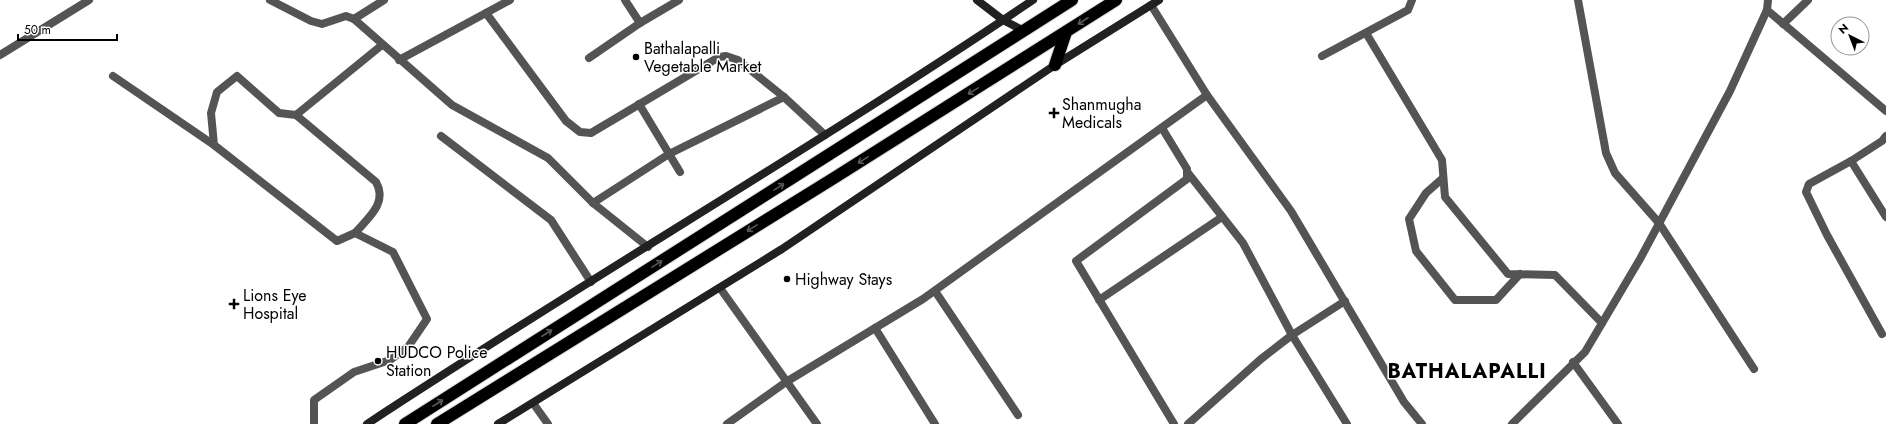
<svg xmlns="http://www.w3.org/2000/svg" width="1886" height="424" viewBox="0 0 1886 424" font-family="Jost,sans-serif">
	<style>
		.lines { fill: none; stroke-linecap: round; stroke-linejoin: round }
		.highway-casing { stroke: #dbdbdb; stroke-width: 14 }
		.lane { stroke: #545454; stroke-width: 8 }
		.street { stroke: #545454; stroke-width: 8 }
		.secondary { stroke: #212121; stroke-width: 8 }
		.highway { stroke: #000; stroke-width: 12 }
		.oneway { stroke: #595959 }
		.poi-dot { fill: #000; stroke: #fff; stroke-width: 1.5 }
		.labels { text-anchor: middle; dominant-baseline: central; stroke-width: 3; stroke-linejoin: round; paint-order: stroke }
		.poi-label { font-size: 16px; fill: #000; stroke: #fff; text-anchor: start }
		.district-label { font-size: 20px; font-weight: bold; letter-spacing: 1px; fill: #000; stroke: #fff }
	</style>
	<rect width="100%" height="100%" fill="#fff"/>
	<g class="lines">
		<defs>
			<g id="highway">
				<polyline points="1055,65 1066,32"/>
				<polyline points="405,424 1072,0"/>
				<polyline points="437,424 834,178 1116,0"/>
			</g>
		</defs>
		<!-- highway casing -->
		<use href="#highway" class="highway-casing"/>
		<!-- lane -->
		<g class="lane">
			<polyline points="625,0 640,23 679,0"/>
			<polyline points="486,13 566,121 580,132 591,133 719,57 726,56 738,60 784,97 825,135"/>
			<polyline points="589,58 640,23"/>
			<polyline points="399,60 510,0"/>
			<polyline points="639,104 680,172"/>
			<polyline points="441,136 551,220 591,282"/>
			<polyline points="593,203 669,154 784,97"/>
		</g>
		<!-- street -->
		<g class="street">
			<polyline points="270,0 311,21 322,24 346,16 354,19 452,105 548,158 593,203 648,247"/>
			<polyline points="1578,0 1606,153 1615,173 1659,223 1754,369"/>
			<polyline points="1151,5 1207,95 1291,211 1404,402 1422,424"/>
			<polyline points="1767,10 1886,111"/>
			<polyline points="354,19 384,0"/>
			<polyline points="1783,24 1808,0"/>
			<polyline points="1366,33 1442,160 1445,197 1508,274 1555,275 1602,323"/>
			<polyline points="0,55 89,0"/>
			<polyline points="1322,56 1408,10 1412,0"/>
			<polyline points="113,76 214,145"/>
			<path d="M296,115L376,182C388,203 368,218 355,233"/>
			<polyline points="1162,128 1187,169 1187,179 1076,261 1174,424"/>
			<polyline points="1851,161 1886,217"/>
			<polyline points="1188,173 1243,243 1292,335 1347,424"/>
			<polyline points="1443,178 1426,193 1409,219 1416,251 1455,300 1496,300 1520,274"/>
			<polyline points="720,288 817,424"/>
			<polyline points="935,291 1018,415"/>
			<polyline points="1099,300 1222,217"/>
			<polyline points="875,328 935,424"/>
			<polyline points="1882,334 1827,235 1806,192 1809,184 1851,161 1882,141 1886,136"/>
			<polyline points="1573,362 1618,424"/>
			<polyline points="533,403 548,424"/>
			<polyline points="314,424 314,400 354,372 390,360 408,347 427,319 393,252 355,233 337,241 214,145 211,113 217,92 237,76 279,113 296,115 382,45"/>
			<polyline points="727,424 786,382 923,299 1207,95"/>
			<polyline points="1188,424 1261,359 1292,335 1345,301"/>
			<polyline points="1512,424 1585,352 1640,259 1730,91 1767,10 1768,0"/>
		</g>
		<!-- secondary -->
		<g class="secondary">
			<polyline points="977,0 1003,20 1024,31"/>
			<path d="M367,424C587,279 815,147 1033,0"/>
			<polyline points="498,424 782,249 1055,65 1159,0"/>
		</g>
		<!-- highway -->
		<use href="#highway" class="highway"/>
	</g>
	<!-- one-way arrows -->
	<defs><path id="oneway-shaft" d="M-6 0H5M1.5-3L5.5 0L1.5 3" fill="none" stroke-width="1.6" stroke-linecap="round" stroke-linejoin="round"/></defs>
	<g class="oneway">
		<use href="#oneway-shaft" transform="translate(1083 21) rotate(147)"/>
		<use href="#oneway-shaft" transform="translate(973 91) rotate(148)"/>
		<use href="#oneway-shaft" transform="translate(863 160) rotate(148)"/>
		<use href="#oneway-shaft" transform="translate(779 187) rotate(-32)"/>
		<use href="#oneway-shaft" transform="translate(752 228) rotate(148)"/>
		<use href="#oneway-shaft" transform="translate(657 264) rotate(-31)"/>
		<use href="#oneway-shaft" transform="translate(547 333) rotate(-33)"/>
		<use href="#oneway-shaft" transform="translate(438 403) rotate(-33)"/>
	</g>
	<!-- markers -->
	<g class="poi-dot">
		<circle cx="636" cy="57" r="4"/>
		<path d="M1052 107h4v4h4v4h-4v4h-4v-4h-4v-4h4z"/>
		<circle cx="787" cy="279" r="4"/>
		<path d="M232 298h4v4h4v4h-4v4h-4v-4h-4v-4h4z"/>
		<circle cx="378" cy="361" r="4"/>
	</g>
	<g class="labels">
		<!-- poi labels -->
		<g class="poi-label">
			<text x="644" y="48">Bathalapalli<tspan x="644" dy="18">Vegetable Market</tspan></text>
			<text x="1062" y="104">Shanmugha<tspan x="1062" dy="18">Medicals</tspan></text>
			<text x="795" y="279">Highway Stays</text>
			<text x="243" y="295">Lions Eye<tspan x="243" dy="18">Hospital</tspan></text>
			<text x="386" y="352">HUDCO Police<tspan x="386" dy="18">Station</tspan></text>
		</g>
		<!-- district labels -->
		<g class="district-label">
			<text x="1467" y="371">BATHALAPALLI</text>
		</g>
	</g>
	<!-- north arrow -->
	<g transform="translate(1850 36) rotate(318)"><circle r="19" fill="#ffffff" stroke="#999999"/>
	<path d="M0-3L7 15L0 10L-7 15Z" fill="#000000"/>
	<text y="-6" font-size="11" font-weight="bold" text-anchor="middle" fill="#000000">N</text>
	</g>
	<!-- scale -->
	<path d="M18 34v6h99v-6" fill="none" stroke="#000000" stroke-width="2"/>
	<text x="24" y="34" font-size="12" fill="#000000" stroke="#ffffff" stroke-width="3" paint-order="stroke">50 m</text>
</svg>
